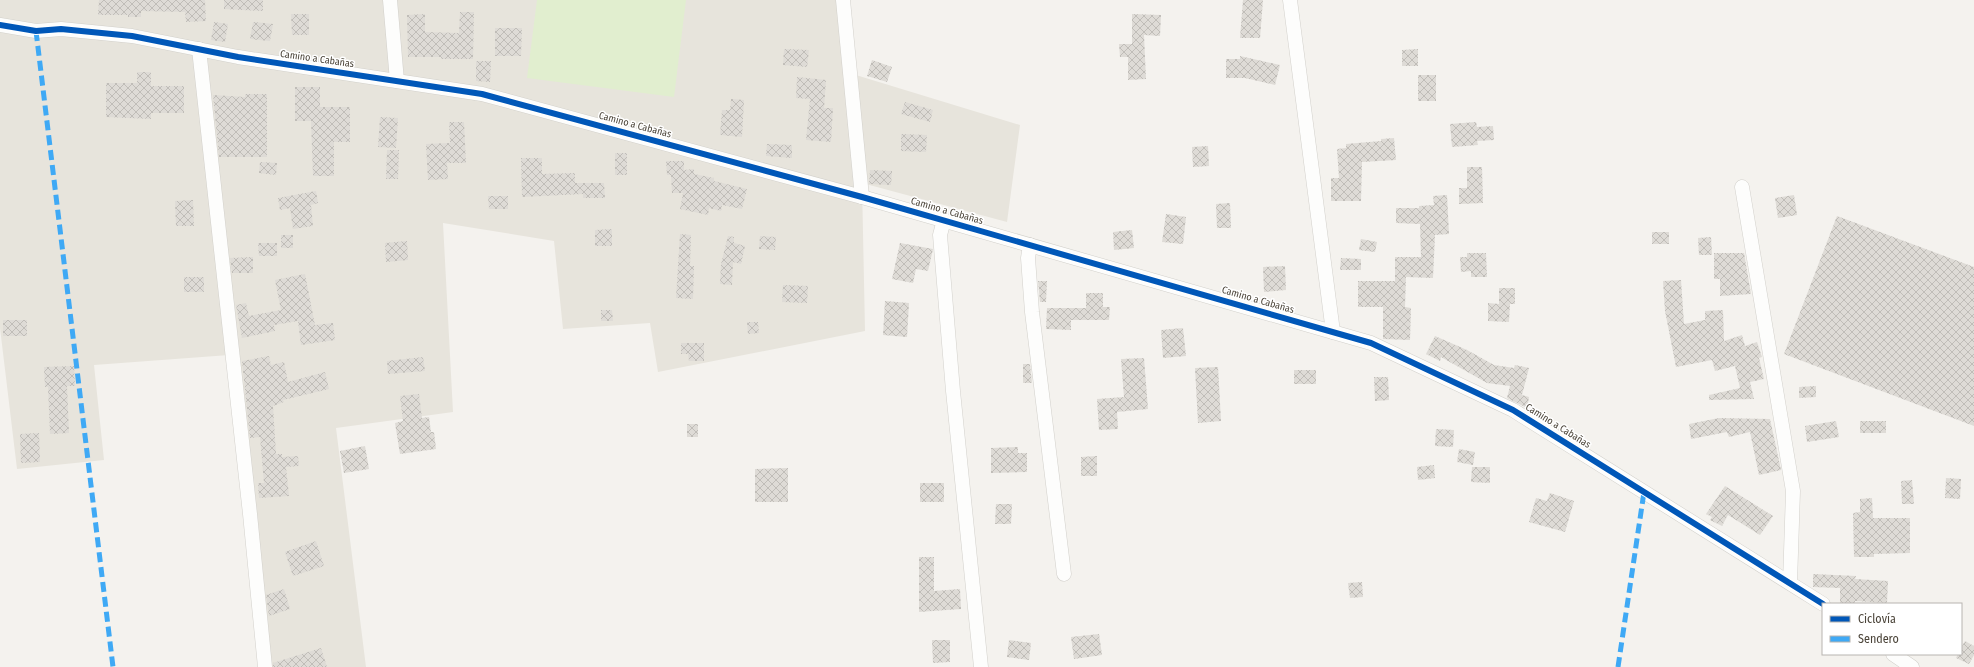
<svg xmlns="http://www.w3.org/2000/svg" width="1974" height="667" viewBox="0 0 1974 667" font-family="'Fira Sans Condensed',sans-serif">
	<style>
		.residential { fill: #e7e4dc }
		.park { fill: #e1eecf }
		.building { fill: url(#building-cross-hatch) }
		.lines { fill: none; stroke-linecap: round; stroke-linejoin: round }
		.minor-casing { stroke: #d2d0cb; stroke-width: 15 }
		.minor { stroke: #fdfdfc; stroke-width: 14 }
		.quiet { stroke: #3fa9f5; stroke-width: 5; stroke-dasharray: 10 5; stroke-linecap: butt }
		.cycleway-casing { stroke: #fff; stroke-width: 8 }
		.cycleway { stroke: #0057b8; stroke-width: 6 }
		.labels { text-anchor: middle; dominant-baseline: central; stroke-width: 3; stroke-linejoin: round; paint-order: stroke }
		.street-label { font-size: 10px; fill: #4b4439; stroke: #fff }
	</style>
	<defs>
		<pattern id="building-cross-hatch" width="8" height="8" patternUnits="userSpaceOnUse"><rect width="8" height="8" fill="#dedbd6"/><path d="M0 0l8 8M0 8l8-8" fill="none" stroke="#c0bdb8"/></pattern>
	</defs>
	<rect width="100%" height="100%" fill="#f4f2ee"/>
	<!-- residential -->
	<polygon class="residential" points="0,0 838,0 846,72 1020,125 1007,222 862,183 865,331 658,372 650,323 563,329 554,241 443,223 453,412 336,428 366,667 259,667 229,355 94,365 104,460 17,469 0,328"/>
	<!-- park -->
	<polygon class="park" points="537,0 686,0 674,97 527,78"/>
	<!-- building -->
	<g class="building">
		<polygon points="99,0 205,0 206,21 186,22 185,12 141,11 141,17 128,17 128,15 98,15"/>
		<polygon points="224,0 263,0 263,11 224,9"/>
		<polygon points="1243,0 1263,0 1260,38 1240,38"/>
		<polygon points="460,12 474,12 473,59 441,59 441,57 408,57 407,15 425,14 425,32 459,33"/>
		<polygon points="291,14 309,14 309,35 292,35"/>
		<polygon points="1132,14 1161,15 1160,36 1144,35 1146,79 1128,80 1128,57 1120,57 1119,44 1132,44"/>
		<polygon points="214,22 228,24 225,42 211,40"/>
		<polygon points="253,22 273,24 270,41 250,39"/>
		<polygon points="495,28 522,28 521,56 495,56"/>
		<polygon points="784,49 809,50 807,67 783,65"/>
		<polygon points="1418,49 1418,66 1402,66 1402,50"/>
		<polygon points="1240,56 1280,65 1275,85 1245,78 1226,78 1226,59 1240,59"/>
		<polygon points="872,60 892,67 887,82 867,76"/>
		<polygon points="476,61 491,61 490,82 476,81"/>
		<polygon points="137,72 151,72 151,86 184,86 184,113 151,113 151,119 106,117 106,83 137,83"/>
		<rect x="1418" y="75" width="18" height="26"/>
		<polygon points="797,77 826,80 824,108 833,108 831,142 806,140 810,99 796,98"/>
		<polygon points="295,87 320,87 320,107 350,107 350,142 334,142 334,176 313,176 311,121 295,121"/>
		<polygon points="245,94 267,94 267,157 219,157 213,95 245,97"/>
		<polygon points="731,99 744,100 742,137 720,135 722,110 730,110"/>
		<polygon points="905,102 933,110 930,122 901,114"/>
		<polygon points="380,117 398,118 396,148 378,147"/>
		<polygon points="449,122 464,122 466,163 447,163 448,179 428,180 426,144 450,143"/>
		<polygon points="1476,122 1477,127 1493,126 1494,140 1477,141 1478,145 1452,147 1450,124"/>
		<polygon points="901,134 927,135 926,152 901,151"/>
		<polygon points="1394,138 1396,160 1362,162 1361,201 1331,201 1331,178 1339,178 1337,149 1346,148 1346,144 1381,141 1381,139"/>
		<polygon points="767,144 792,145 792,158 766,156"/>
		<polygon points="1208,146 1209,166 1193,167 1192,147"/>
		<polygon points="387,150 399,150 398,179 386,179"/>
		<rect x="615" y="153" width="12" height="22"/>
		<polygon points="521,158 542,158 542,174 575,173 575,183 604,183 605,198 583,198 583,194 522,197"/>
		<polygon points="666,161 684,161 684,170 694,169 694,174 714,178 714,181 747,189 742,209 722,205 721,211 709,208 708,215 680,209 683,193 672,193 671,175 667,175"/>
		<polygon points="260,162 277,163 276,175 259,173"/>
		<polygon points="1467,167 1482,167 1483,203 1459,204 1459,188 1467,188"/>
		<polygon points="870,170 892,171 891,185 869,184"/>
		<polygon points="316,191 318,203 311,205 313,226 293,229 290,208 280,210 278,198"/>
		<polygon points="1447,195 1449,234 1435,235 1433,278 1406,277 1405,307 1411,308 1410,340 1383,339 1383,307 1358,307 1358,281 1395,281 1395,257 1421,257 1420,224 1396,223 1396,208 1419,208 1419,206 1434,205 1433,196"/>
		<polygon points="1794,195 1797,215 1778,218 1775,198"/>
		<polygon points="488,196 508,196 508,209 489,209"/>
		<polygon points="193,200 194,226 176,226 175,201"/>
		<polygon points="1230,203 1231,228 1217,228 1216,204"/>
		<polygon points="1166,214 1186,217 1183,244 1162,242"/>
		<polygon points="1837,216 1974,267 1974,426 1784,354"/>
		<polygon points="612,229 612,246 595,246 595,230"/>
		<polygon points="1132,230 1134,248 1114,250 1113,232"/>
		<rect x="1652" y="232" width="17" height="12"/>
		<polygon points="680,234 691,235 690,266 694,266 693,299 676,298"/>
		<rect x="281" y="235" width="12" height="13"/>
		<polygon points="728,236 734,237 734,243 745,246 741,264 733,262 732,285 720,284 721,264"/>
		<polygon points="760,236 776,237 775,250 759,249"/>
		<polygon points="1711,237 1712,255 1699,255 1698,238"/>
		<polygon points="1361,239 1377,242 1375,252 1359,250"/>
		<polygon points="407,241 408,260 386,262 385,243"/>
		<polygon points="258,243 277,243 277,256 259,256"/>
		<polygon points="900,243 933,249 928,271 916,269 913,283 892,279"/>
		<polygon points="1467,253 1486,253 1487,277 1471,277 1471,271 1461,272 1460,257 1467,257"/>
		<polygon points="1714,253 1744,253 1751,294 1720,296 1720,279 1714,279"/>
		<polygon points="253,257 253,273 232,273 230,258"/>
		<polygon points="1341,258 1361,259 1361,270 1340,270"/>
		<polygon points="1285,266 1286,290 1264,292 1263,267"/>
		<polygon points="305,274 315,325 333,323 335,340 301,345 298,321 274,325 275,331 242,338 236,305 246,303 249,316 281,310 275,280"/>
		<rect x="184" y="277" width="20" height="15"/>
		<polygon points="1681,280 1684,324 1705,320 1705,311 1723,310 1724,341 1742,335 1745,346 1757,342 1762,357 1759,358 1764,379 1750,382 1754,399 1709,400 1709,395 1740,388 1735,366 1715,371 1712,360 1676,367 1665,311 1663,281"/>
		<polygon points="1038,281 1047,281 1046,302 1040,302"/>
		<polygon points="783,285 808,286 807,303 782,302"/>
		<polygon points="1499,288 1515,288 1515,304 1510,304 1509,322 1488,321 1488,303 1499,304"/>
		<polygon points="1086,293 1103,293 1103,307 1110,307 1109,320 1071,320 1071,330 1046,329 1047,308 1086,308"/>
		<polygon points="885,301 909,303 907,337 883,335"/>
		<polygon points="601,310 612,310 613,321 601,321"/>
		<rect x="3" y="320" width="24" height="16"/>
		<polygon points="747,322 758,322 759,333 748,334"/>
		<polygon points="1183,328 1186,356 1163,358 1161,330"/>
		<polygon points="1435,336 1467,350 1494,365 1514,368 1515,365 1529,368 1522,395 1529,397 1527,408 1507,398 1510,386 1487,383 1441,357 1440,361 1426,354"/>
		<polygon points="681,343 704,343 704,361 689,361 688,354 681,354"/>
		<polygon points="269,356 271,365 284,362 288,382 325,372 329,389 283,400 284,402 273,406 276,454 282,454 282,457 298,456 299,466 286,467 289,496 259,498 258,483 264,483 260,437 250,438 242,361"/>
		<polygon points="423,357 425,371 388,374 387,361"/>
		<polygon points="1144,358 1148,409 1117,412 1118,429 1099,430 1097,399 1124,397 1121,359"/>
		<polygon points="1023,364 1030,364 1032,383 1023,383"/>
		<polygon points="74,366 75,386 67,386 69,433 50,434 48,387 45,387 44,367"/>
		<polygon points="1218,367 1221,421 1198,423 1195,368"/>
		<rect x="1294" y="370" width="22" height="14"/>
		<polygon points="1374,377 1388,377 1389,400 1375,401"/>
		<polygon points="1816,386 1816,397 1799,398 1799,387"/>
		<polygon points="419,394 422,418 429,417 431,432 434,432 436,449 400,454 395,423 403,421 400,396"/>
		<polygon points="1719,418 1770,419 1781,470 1759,475 1750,432 1729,437 1727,432 1691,439 1689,424"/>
		<polygon points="1836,421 1839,437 1807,442 1805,426"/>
		<rect x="1860" y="421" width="26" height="12"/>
		<rect x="687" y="424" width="11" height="13"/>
		<polygon points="1436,429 1454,430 1453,447 1435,446"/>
		<polygon points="39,433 40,462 21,463 20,434"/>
		<polygon points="365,446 369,469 344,473 340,451"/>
		<polygon points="1018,447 1018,453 1027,453 1027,472 991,473 991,448"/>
		<polygon points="1459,449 1475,452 1473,465 1457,462"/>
		<polygon points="1097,456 1097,476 1081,476 1081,457"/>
		<polygon points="1434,465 1435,478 1418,480 1417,467"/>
		<polygon points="1472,467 1490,467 1490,483 1471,482"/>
		<polygon points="788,468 788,502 755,502 755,469"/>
		<polygon points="1946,478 1961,479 1960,499 1945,498"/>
		<polygon points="1912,480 1914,504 1902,504 1901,481"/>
		<rect x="920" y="483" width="24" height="19"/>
		<polygon points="1725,486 1773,516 1760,535 1728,515 1722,526 1710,520 1712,517 1706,514"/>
		<polygon points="1550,493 1574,501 1565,532 1529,522 1536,498 1547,501"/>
		<polygon points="1872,498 1873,518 1910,518 1910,553 1874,554 1874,557 1854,557 1853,513 1860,512 1860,499"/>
		<polygon points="996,504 1012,504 1011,524 995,524"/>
		<polygon points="316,541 324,566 293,576 285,552"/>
		<polygon points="919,557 934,557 934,591 960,589 961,609 919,612"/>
		<polygon points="1813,574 1856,576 1855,579 1888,581 1887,603 1855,601 1855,604 1840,604 1840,588 1813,587"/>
		<polygon points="1362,582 1363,597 1350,598 1348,583"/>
		<polygon points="284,589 290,609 269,616 266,595"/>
		<polygon points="1099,634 1102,655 1074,659 1071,637"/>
		<polygon points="932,640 950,640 950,662 933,663"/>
		<polygon points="1009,640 1031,643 1029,660 1007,657"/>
		<polygon points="1965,641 1974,646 1974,655 1969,664 1956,658 1958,654 1961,654 1961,648"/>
		<polygon points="321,648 327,667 273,667 273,663"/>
	</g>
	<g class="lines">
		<defs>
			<g id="minor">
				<polyline points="390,0 397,81"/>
				<polyline points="843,0 862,197"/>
				<polyline points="1290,0 1333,332"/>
				<polyline points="0,25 36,31 61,29 132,36 238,57 482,94 862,197 1371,343 1513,410 1823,604"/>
				<polyline points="199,49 250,514 265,667"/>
				<polyline points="1742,187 1793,491 1790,583"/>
				<polyline points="944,220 940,235 953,391 981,667"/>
				<polyline points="1030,245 1028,258 1032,312 1064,574"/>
				<polyline points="1893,654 1912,667"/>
			</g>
		</defs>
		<!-- minor casing -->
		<use href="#minor" class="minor-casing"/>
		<!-- minor -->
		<use href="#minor" class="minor"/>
		<!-- quiet -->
		<g class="quiet">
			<polyline points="36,31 113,667"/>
			<polyline points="1618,667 1644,492"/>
		</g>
		<defs>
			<polyline id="cycleway" points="0,25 36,31 61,29 132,36 238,57 482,94 862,197 1371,343 1513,410 1823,604"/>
		</defs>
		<!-- cycleway casing -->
		<use href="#cycleway" class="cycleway-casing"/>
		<!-- cycleway -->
		<use href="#cycleway" class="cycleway"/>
	</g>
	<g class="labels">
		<!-- street labels -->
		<g class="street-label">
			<text transform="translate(317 59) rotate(8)">Camino a Cabañas</text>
			<text transform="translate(635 125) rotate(15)">Camino a Cabañas</text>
			<text transform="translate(947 211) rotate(16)">Camino a Cabañas</text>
			<text transform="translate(1258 300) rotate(16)">Camino a Cabañas</text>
			<text transform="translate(1558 426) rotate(32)">Camino a Cabañas</text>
		</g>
	</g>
	<!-- legend -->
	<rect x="1822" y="603" width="140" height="52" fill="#ffffff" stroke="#b7b4b0"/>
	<rect x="1830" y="616" width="20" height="6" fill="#0057b8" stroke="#b7b4b0"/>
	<text x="1858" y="623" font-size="12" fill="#4b4439">Ciclovía</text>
	<rect x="1830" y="636" width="20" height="6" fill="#3fa9f5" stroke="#b7b4b0"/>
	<text x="1858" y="643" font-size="12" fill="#4b4439">Sendero</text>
</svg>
